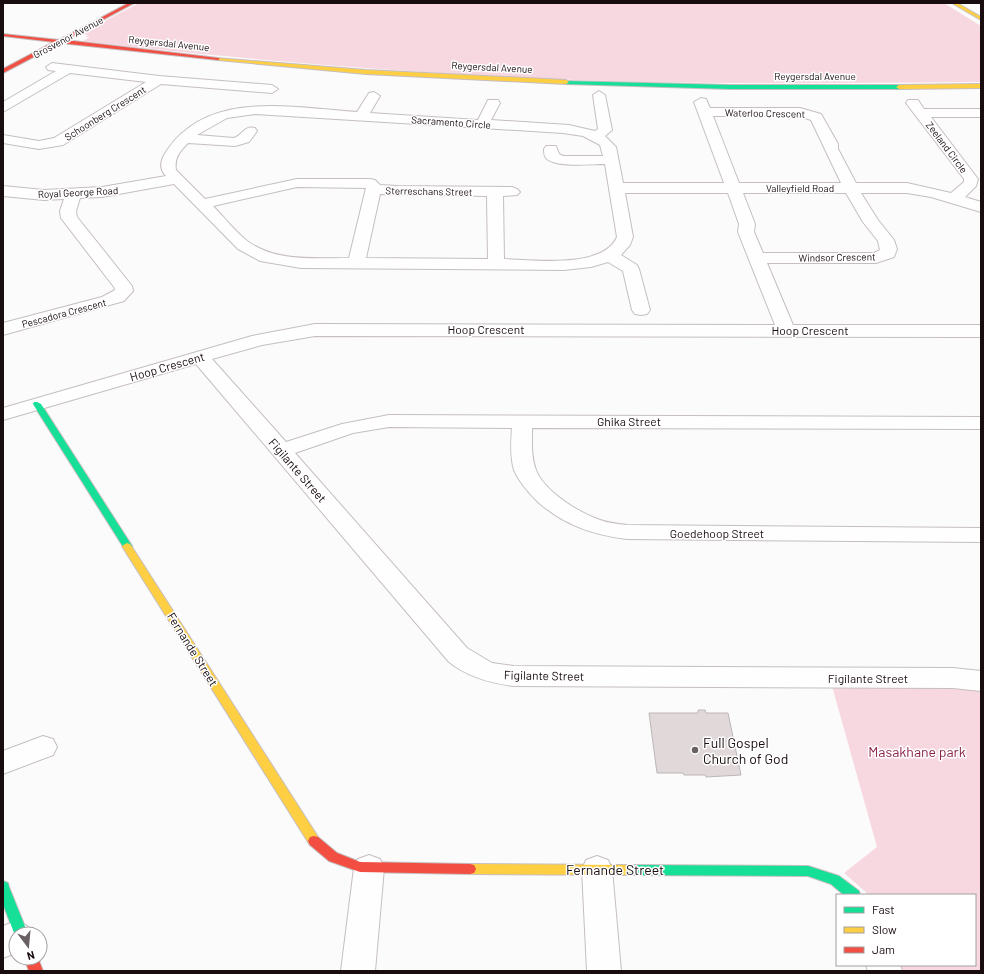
<svg xmlns="http://www.w3.org/2000/svg" width="984" height="974" viewBox="0 0 984 974" font-family="Barlow,sans-serif">
	<style>
		.green { fill: #f8d8e0 }
		.building { fill: #e0d8d9; stroke: #bdb6b8 }
		.lines { fill: none; stroke-linecap: round; stroke-linejoin: round }
		.street-casing { stroke: #c6bec0; stroke-width: 2 }
		.fast-casing { stroke: #c6bec0; stroke-width: 2 }
		.slow-casing { stroke: #c6bec0; stroke-width: 2 }
		.jam-casing { stroke: #c6bec0; stroke-width: 2 }
		.street { fill: #fefefe; fill-rule: evenodd }
		.fast { fill: #16e098; fill-rule: evenodd }
		.slow { fill: #ffcf43; fill-rule: evenodd }
		.jam { fill: #f24e42; fill-rule: evenodd }
		.poi-dot { fill: #686062; stroke: #fff; stroke-width: 1.5 }
		.labels { text-anchor: middle; dominant-baseline: central; stroke-width: 3; stroke-linejoin: round; paint-order: stroke }
		.far-street-label { font-size: 10px; fill: #190c0f; stroke: #fff }
		.street-label { font-size: 12px; fill: #190c0f; stroke: #fff }
		.near-poi-label { font-size: 14px; fill: #190c0f; stroke: #fff; text-anchor: start }
		.near-park-label { font-size: 14px; fill: #8b2248; stroke: #fff }
		.near-street-label { font-size: 14px; fill: #190c0f; stroke: #fff }
	</style>
	<rect width="100%" height="100%" fill="#fbfbfb"/>
	<!-- green -->
	<g class="green">
		<path d="M139,3H944L981,26V82C868,83 755,84 642,82C455,77 269,63 83,41L90,37H86L88,35L80,34Z"/>
		<polygon points="832,686 957,687 981,689 981,971 898,971 897,965 975,965 975,895 869,895 844,873 877,847"/>
	</g>
	<!-- building -->
	<polygon class="building" points="698,710 705,710 706,713 728,713 741,775 706,777 705,775 684,775 683,773 657,773 649,713 698,713"/>
	<g class="lines">
		<defs>
			<g id="street">
				<polygon points="52,63 159,76 272,85 278,89 272,93 161,84 63,145 39,149 3,143 3,135 39,141 54,138 146,82 70,73 3,112 3,102 56,71 48,70 46,67"/>
				<path d="M599,91L605,95L612,130L605,136L616,147L623,183H724L694,102L701,98L706,99L710,108H800L821,114L838,144V149L856,183H907L951,193L964,182V179L906,103L908,100H918L924,109H981V117H931L978,179L976,186L965,197L981,202V212L931,197L907,193H861L878,220L894,240L897,249L894,257L876,263H767L793,325H981V337L315,336L262,345L212,359L286,442L342,424L389,415L981,417V429L532,428C532,442 531,457 536,470C544,491 579,513 600,520C608,523 618,524 627,525L981,528V542L627,539C593,535 564,525 538,502C529,493 519,482 514,470C510,457 511,441 512,428L389,427L353,433L295,453L467,648L492,663L514,666L953,668L981,671V691L953,688L514,686C490,683 468,677 449,662L196,364L3,420V408L252,336L315,324L775,325L738,232L739,224L728,193H625L633,237L630,245L621,255L637,265L639,269L650,310L647,314L641,315L635,314L632,310L623,271L608,262L591,267L564,270L301,268L260,261L238,249L174,184L102,197L80,198L76,211L77,217L132,286L133,291L124,301L3,335V323L102,297L115,290L114,287L61,218L60,211L64,199L44,200L3,196V186L44,190L102,187L166,176C158,168 161,158 168,149C210,89 294,108 357,112L369,93L374,92L380,96L370,113L478,120L488,100H498L500,103L491,120L569,125L595,131L598,129L593,95ZM255,114L563,133L583,136L600,145L603,156H563L559,154L556,146H546L544,149C544,152 544,156 546,158C555,168 591,164 605,164L617,237C603,269 534,260 504,259L503,196L517,195L520,192L517,189L512,187L398,186L380,185L375,180L370,179H297L205,199L176,170C174,158 180,151 188,143L235,146L249,142L257,131L255,128C244,125 243,135 234,138L197,135L227,118ZM713,116H799L811,120L841,183H739ZM297,187L366,188L349,258C317,258 279,262 250,243C237,234 225,218 213,206ZM743,193H846L863,222L878,241L880,250L874,253H763L754,232L755,224ZM380,194L487,196L488,259L366,258Z"/>
				<polygon points="43,736 53,739 57,747 53,755 3,774 3,751"/>
				<polygon points="369,855 380,859 384,868 375,971 341,971 354,868 358,859"/>
				<polygon points="597,856 608,860 612,869 621,971 587,971 582,869 586,860"/>
				<polygon points="16,921 27,926 31,934 16,934 16,953 3,958 3,926"/>
				<polygon points="866,965 900,965 902,971 868,971"/>
			</g>
			<g id="fast">
				<polygon points="564,81 730,85 899,85 902,87 899,89 730,89 566,84 564,83"/>
				<polygon points="34,402 37,402 41,404 132,546 130,548 124,548 33,404"/>
				<polygon points="625,865 808,866 839,876 859,891 860,895 844,895 831,884 808,876 625,875 621,874 619,870 621,866"/>
				<polygon points="3,881 8,883 9,887 28,934 16,934 16,938 3,904"/>
			</g>
			<g id="slow">
				<polygon points="952,3 957,3 981,17 981,20"/>
				<polygon points="216,58 366,70 566,80 569,82 566,84 366,74 218,60 216,60"/>
				<polygon points="981,84 981,88 899,89 896,87 899,85"/>
				<polygon points="127,543 130,544 318,837 320,841 318,845 314,846 310,845 122,546"/>
				<polygon points="470,864 625,865 629,866 631,870 629,874 625,875 470,874 466,873 464,869 466,865"/>
			</g>
			<g id="jam">
				<polygon points="129,3 134,3 65,40 218,58 220,59 218,60 60,43 3,73 3,69 54,42 3,36 3,34 59,40"/>
				<polygon points="314,836 318,837 337,853 360,862 470,864 474,865 476,869 474,873 470,874 360,872 329,861 310,845 308,841 310,837"/>
				<polygon points="24,958 38,958 43,971 29,971"/>
			</g>
		</defs>
		<!-- street casing -->
		<use href="#street" class="street-casing"/>
		<!-- fast casing -->
		<use href="#fast" class="fast-casing"/>
		<!-- slow casing -->
		<use href="#slow" class="slow-casing"/>
		<!-- jam casing -->
		<use href="#jam" class="jam-casing"/>
		<!-- street -->
		<use href="#street" class="street"/>
		<!-- fast -->
		<use href="#fast" class="fast"/>
		<!-- slow -->
		<use href="#slow" class="slow"/>
		<!-- jam -->
		<use href="#jam" class="jam"/>
	</g>
	<!-- markers -->
	<circle class="poi-dot" cx="695" cy="750" r="4"/>
	<g class="labels">
		<!-- far-street labels -->
		<g class="far-street-label">
			<text transform="translate(68 37) rotate(-28)">Grosvenor Avenue</text>
			<text transform="translate(169 43) rotate(6)">Reygersdal Avenue</text>
			<text transform="translate(492 67) rotate(3)">Reygersdal Avenue</text>
			<text x="815" y="76">Reygersdal Avenue</text>
			<text transform="translate(105 113) rotate(-32)">Schoonberg Crescent</text>
			<text transform="translate(765 113) rotate(1)">Waterloo Crescent</text>
			<text transform="translate(451 122) rotate(4)">Sacramento Circle</text>
			<text transform="translate(947 147) rotate(53)">Zeeland Circle</text>
			<text x="800" y="188">Valleyfield Road</text>
			<text transform="translate(429 191) rotate(1)">Sterreschans Street</text>
			<text transform="translate(78 192) rotate(-3)">Royal George Road</text>
			<text transform="translate(837 257) rotate(-1)">Windsor Crescent</text>
			<text transform="translate(64 313) rotate(-15)">Pescadora Crescent</text>
		</g>
		<!-- street labels -->
		<g class="street-label">
			<text x="486" y="329">Hoop Crescent</text>
			<text x="810" y="330">Hoop Crescent</text>
			<text transform="translate(167 366) rotate(-16)">Hoop Crescent</text>
			<text x="629" y="421">Ghika Street</text>
			<text transform="translate(298 470) rotate(49)">Figilante Street</text>
			<text x="717" y="533">Goedehoop Street</text>
			<text transform="translate(193 649) rotate(58)">Fernande Street</text>
			<text transform="translate(544 675) rotate(1)">Figilante Street</text>
			<text x="868" y="678">Figilante Street</text>
		</g>
		<!-- near-poi labels -->
		<g class="near-poi-label">
			<text x="703" y="742">Full Gospel<tspan x="703" dy="16">Church of God</tspan></text>
		</g>
		<!-- near-park labels -->
		<g class="near-park-label">
			<text x="917" y="751">Masakhane park</text>
		</g>
		<!-- near-street labels -->
		<g class="near-street-label">
			<text x="615" y="869">Fernande Street</text>
		</g>
	</g>
	<!-- border -->
	<rect width="984" height="974" fill="none" stroke="#190c0f" stroke-width="8"/>
	<!-- legend -->
	<rect x="836" y="894" width="140" height="72" fill="#ffffff" stroke="#a39e9f"/>
	<rect x="844" y="907" width="20" height="6" fill="#16e098" stroke="#a39e9f"/>
	<text x="872" y="914" font-size="12" fill="#190c0f">Fast</text>
	<rect x="844" y="927" width="20" height="6" fill="#ffcf43" stroke="#a39e9f"/>
	<text x="872" y="934" font-size="12" fill="#190c0f">Slow</text>
	<rect x="844" y="947" width="20" height="6" fill="#f24e42" stroke="#a39e9f"/>
	<text x="872" y="954" font-size="12" fill="#190c0f">Jam</text>
	<!-- north arrow -->
	<g transform="translate(28 946) rotate(164)"><circle r="19" fill="#ffffff" stroke="#a39e9f"/>
	<path d="M0-3L7 15L0 10L-7 15Z" fill="#686062"/>
	<text y="-6" font-size="11" font-weight="bold" text-anchor="middle" fill="#190c0f">N</text>
	</g>
</svg>
